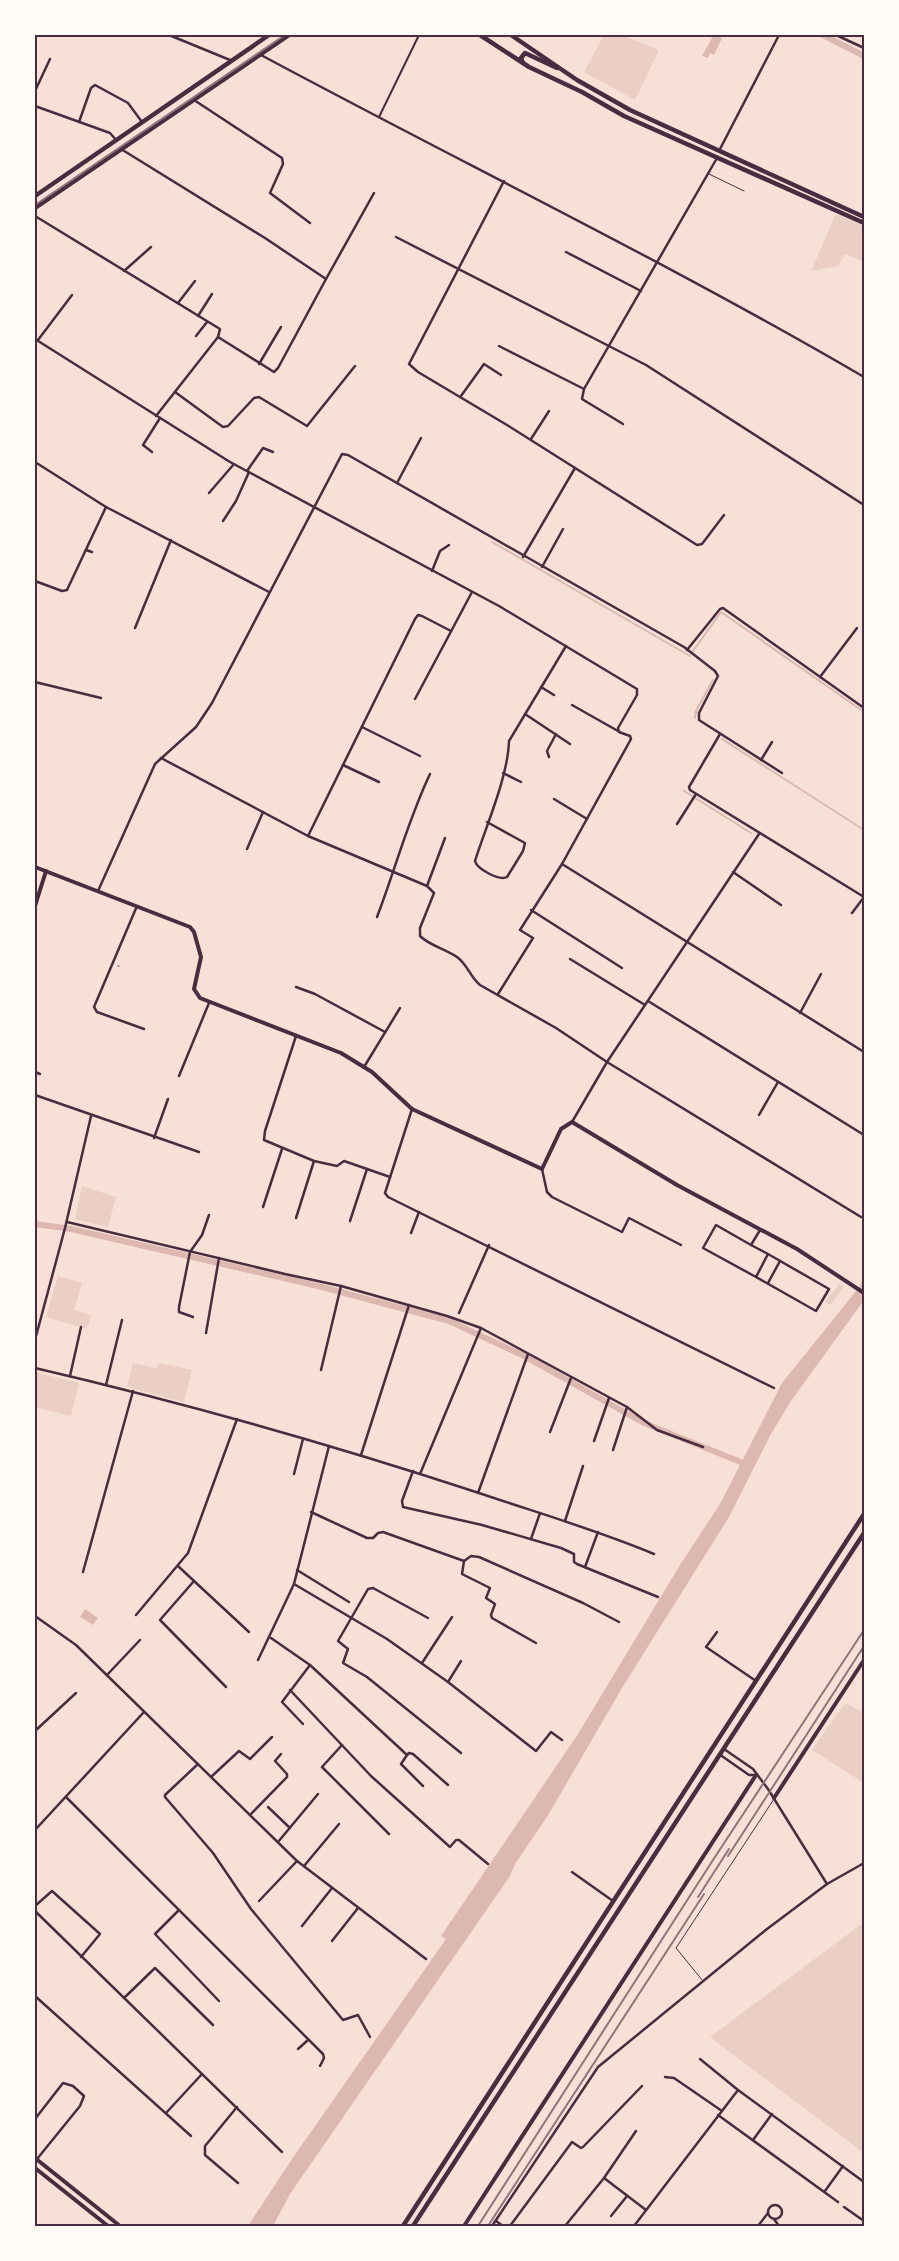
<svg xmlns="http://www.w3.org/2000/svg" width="899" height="2261" viewBox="0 0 899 2261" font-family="'Archivo Narrow',sans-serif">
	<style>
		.green { fill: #ebcfc5 }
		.water { fill: #dcb8b0 }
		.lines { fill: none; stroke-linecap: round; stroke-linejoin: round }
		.stream { stroke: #dcb8b0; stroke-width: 2 }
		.canal { stroke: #dcb8b0; stroke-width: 6 }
		.service { stroke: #4a2c40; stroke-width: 1 }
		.pedestrian { stroke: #4a2c40; stroke-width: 2 }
		.minor { stroke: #4a2c40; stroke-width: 2.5 }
		.tertiary { stroke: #4a2c40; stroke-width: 4 }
		.secondary { stroke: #4a2c40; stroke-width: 4 }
		.primary { stroke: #4a2c40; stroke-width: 4.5 }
		.rail { stroke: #8f747c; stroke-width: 2 }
		.neatline { fill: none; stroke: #4a2c40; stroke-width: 2 }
	</style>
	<rect width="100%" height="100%" fill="#f7e1d7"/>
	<!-- green -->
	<g class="green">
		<polygon points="604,35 622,35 659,50 635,100 584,72"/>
		<polygon points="836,214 864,226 864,262 845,254 838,266 811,271"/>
		<polygon points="82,1186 116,1197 108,1227 75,1219"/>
		<polygon points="58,1276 82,1283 74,1310 91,1315 87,1329 46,1317"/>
		<polygon points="839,1284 844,1286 831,1305 825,1302"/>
		<polygon points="133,1363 157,1368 159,1363 192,1370 184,1402 127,1387"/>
		<polygon points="35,1372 79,1383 71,1416 35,1407"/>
		<polygon points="845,1703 864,1713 864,1783 812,1750"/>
		<polygon points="863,1923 864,1924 864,2153 710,2037"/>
	</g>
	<!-- water -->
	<g class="water">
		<polygon points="713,36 722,38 714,55 710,53 708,58 702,56"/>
		<polygon points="864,1274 864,1300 791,1401 771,1434 729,1517 622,1688 547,1817 515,1864 510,1876 290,2194 273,2226 248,2226 292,2159 446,1939 441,1936 578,1734 680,1565 720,1504 782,1383 860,1286"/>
		<polygon points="85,1609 98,1618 93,1625 80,1617"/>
	</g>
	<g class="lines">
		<!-- stream -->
		<g class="stream">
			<polyline points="492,542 690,656"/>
			<polyline points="693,651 721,612 864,712"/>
			<polyline points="695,718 696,711 713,680"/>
			<polyline points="722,739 864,830"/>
			<polyline points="684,791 751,833"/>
		</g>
		<!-- canal -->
		<g class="canal">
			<polyline points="823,35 864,56"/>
			<polyline points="35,1224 71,1229 322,1287 449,1321 522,1355 644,1423 748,1465"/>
		</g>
		<!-- service -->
		<g class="service">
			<polyline points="709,174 744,191"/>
			<polyline points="118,966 119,966"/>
			<polyline points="703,1981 676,1948 774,1799"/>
		</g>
		<!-- pedestrian -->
		<polyline class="pedestrian" points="379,117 419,35"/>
		<!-- minor -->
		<g class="minor">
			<polyline points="169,35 230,60"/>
			<polyline points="836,35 864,48"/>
			<path d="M261,55C462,163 667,262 864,377"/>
			<polyline points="35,91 50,59"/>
			<polyline points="194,100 282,158 283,164 270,193 310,223"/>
			<polyline points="35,106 110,133 116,140"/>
			<polyline points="79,122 91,88 95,85 128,103 142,122"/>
			<polyline points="121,149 265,238 326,279 374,193"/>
			<polyline points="719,151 779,35"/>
			<polyline points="504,181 409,364 418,372 507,425 697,545 702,544 724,515"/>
			<polyline points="35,216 220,329 218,337 156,416"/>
			<polyline points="396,237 646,365 864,505"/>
			<polyline points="566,252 641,291"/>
			<polyline points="124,271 151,247"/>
			<polyline points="178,303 195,281"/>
			<polyline points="198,316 212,294"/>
			<polyline points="196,336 207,322"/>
			<polyline points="218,337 274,372 278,368 326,279"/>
			<polyline points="35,339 230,462 499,606 637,689 637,695 618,728 619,732 630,736 631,739 562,864 520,930 533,938 498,994"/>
			<polyline points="38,340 72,295"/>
			<polyline points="499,346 584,389"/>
			<polyline points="259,364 281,327"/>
			<polyline points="175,392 223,427 228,426 254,398 259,397 307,426 355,366"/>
			<polyline points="461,396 484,364 501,375"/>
			<polyline points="623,424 582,399 584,389 717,158"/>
			<polyline points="531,439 549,411"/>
			<polyline points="152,452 143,445 160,418"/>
			<polyline points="35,462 106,507 269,592"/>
			<polyline points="247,471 263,448 273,452"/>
			<polyline points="397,483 421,438"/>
			<polyline points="209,493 234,464"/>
			<polyline points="223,521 236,501 249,472"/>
			<polyline points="86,550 92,552"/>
			<polyline points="523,557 575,468"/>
			<polyline points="542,567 563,529"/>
			<polyline points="432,571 440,551 449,545"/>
			<polyline points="35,581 62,591 67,590 106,507"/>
			<polyline points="135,628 171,540"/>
			<polyline points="687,650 720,609 723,608 864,708"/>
			<polyline points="820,677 857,628"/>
			<polyline points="35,682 101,698"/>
			<polyline points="541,687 554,695"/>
			<polyline points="415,699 472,592"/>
			<polyline points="572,705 618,731"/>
			<polyline points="525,714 570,744"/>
			<polyline points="362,727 420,756"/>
			<polyline points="720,734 689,787 690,790 864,897"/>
			<polyline points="549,757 547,751 556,734"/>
			<path d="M161,758L308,836L427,886L434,893L420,928V936C430,946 446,949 457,957C468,965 470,977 480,985L556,1028L607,1062L861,1217"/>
			<polyline points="761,760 772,742"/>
			<polyline points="343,765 379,782"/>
			<polyline points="503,773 521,782"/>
			<polyline points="554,799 587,819"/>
			<path d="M487,822L525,843L523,851L507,877C499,881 477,869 475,861C486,826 508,777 509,741L566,646"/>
			<polyline points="677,824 696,794"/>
			<polyline points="308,836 415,619 418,615 422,616 451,631"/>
			<polyline points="247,849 263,812"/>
			<polyline points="562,864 864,1052"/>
			<polyline points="733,872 781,905"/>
			<polyline points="427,886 445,838"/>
			<polyline points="98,891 155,764 196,727 212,703 342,454 348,455 684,647 715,671 718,676 699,713 699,720 782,773"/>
			<polyline points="137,906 94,1007 97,1012 144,1029"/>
			<polyline points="531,910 622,968"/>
			<polyline points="852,913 864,897"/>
			<path d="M377,917C395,870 408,820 430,774"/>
			<polyline points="570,959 645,1005"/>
			<polyline points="296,987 315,994 385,1032"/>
			<polyline points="648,1001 864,1135"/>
			<polyline points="800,1013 821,974"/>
			<polyline points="296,1036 265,1131 264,1140 314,1161 337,1166 344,1161 390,1177"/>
			<polyline points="364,1067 400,1008"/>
			<polyline points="35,1072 40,1074"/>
			<polyline points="179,1076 209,1003"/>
			<polyline points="35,1095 199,1152"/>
			<polyline points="412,1109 385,1193 388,1197 774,1388"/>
			<polyline points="759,1115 778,1082"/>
			<polyline points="572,1122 607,1062 759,834"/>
			<polyline points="154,1138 168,1099"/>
			<polyline points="542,1169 547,1192 552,1197 622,1232 629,1218 681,1245"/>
			<polyline points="263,1207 282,1149"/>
			<polyline points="296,1218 314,1161"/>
			<polyline points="350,1221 367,1169"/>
			<polyline points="67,1222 285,1274 341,1286 447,1316 481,1328 627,1407 657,1430 703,1447"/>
			<polyline points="411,1233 419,1212"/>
			<polyline points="751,1245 716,1225 703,1248 756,1277 768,1254 751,1245 760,1230"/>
			<polyline points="756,1277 816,1311 829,1289 768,1254"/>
			<polyline points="768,1283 780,1261"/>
			<polyline points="459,1313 489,1245"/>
			<polyline points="193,1317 179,1312 179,1307 190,1252 202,1235 209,1215"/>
			<polyline points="206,1333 219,1258"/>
			<polyline points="35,1340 65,1228 91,1116"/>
			<path d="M35,1368C185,1403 333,1445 479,1493C538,1513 597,1530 654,1554"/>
			<polyline points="321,1370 341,1286"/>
			<polyline points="70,1376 81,1327"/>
			<polyline points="106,1385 122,1320"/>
			<polyline points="550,1432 571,1378"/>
			<polyline points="594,1441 609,1398"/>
			<polyline points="613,1450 627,1407"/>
			<polyline points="361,1455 409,1305"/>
			<polyline points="413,1471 402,1501 403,1507 482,1525 561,1548 574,1554 574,1562 577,1564 658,1597"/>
			<polyline points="294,1474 303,1439"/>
			<polyline points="420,1474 481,1328"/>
			<polyline points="478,1493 528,1354"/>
			<polyline points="311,1512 367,1538 373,1538 378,1533 383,1532 464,1561 471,1556 479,1557 583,1603 619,1622"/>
			<polyline points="565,1521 583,1466"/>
			<polyline points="531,1539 540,1513"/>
			<polyline points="464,1561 462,1574 490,1588 486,1598 495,1604 491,1615 492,1618 536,1643"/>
			<polyline points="178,1566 194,1581 160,1620 226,1687"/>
			<polyline points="585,1567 598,1532"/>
			<polyline points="297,1570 349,1602"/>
			<polyline points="83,1572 133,1391"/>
			<polyline points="194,1581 249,1632"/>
			<polyline points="294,1584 387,1639 448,1682 536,1751 551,1732 562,1740"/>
			<polyline points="136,1615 188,1553 237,1419"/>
			<polyline points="35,1616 76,1645 297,1861 426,1959"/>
			<polyline points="428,1618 373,1588 368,1589 338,1641 348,1649 343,1663 367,1677 461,1753"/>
			<polyline points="717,1632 706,1647 756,1681"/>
			<polyline points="271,1638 310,1665 407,1755 401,1764 423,1786"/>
			<polyline points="258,1660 294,1584 329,1446"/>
			<polyline points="422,1663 452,1617"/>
			<polyline points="107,1675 140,1640"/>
			<polyline points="448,1682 461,1661"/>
			<polyline points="290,1690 371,1776 450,1847 456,1840 459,1840 488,1864"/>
			<polyline points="303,1724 282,1702 310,1665"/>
			<polyline points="35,1731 76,1693"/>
			<polyline points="342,1745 322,1767 389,1834"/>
			<polyline points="724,1749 753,1769 768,1789 827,1884"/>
			<polyline points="719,1754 749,1775 756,1775"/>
			<polyline points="407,1755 409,1753 413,1754 448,1785"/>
			<polyline points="198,1764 165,1795 165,1797 213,1853 251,1909 343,2020 358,2015 370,2037"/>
			<polyline points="211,1777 239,1751 250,1759 272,1737"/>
			<polyline points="35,1794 36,1793"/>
			<polyline points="66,1797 323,2054 324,2058 320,2066"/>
			<polyline points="268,1807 290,1828"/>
			<polyline points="250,1815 287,1777 287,1774 275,1761 281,1754"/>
			<polyline points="35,1830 144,1712"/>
			<polyline points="278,1842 318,1794"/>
			<polyline points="304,1866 339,1824"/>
			<polyline points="572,1872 613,1901"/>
			<polyline points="259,1901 297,1861"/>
			<polyline points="35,1906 52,1891 100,1934 81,1957"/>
			<polyline points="179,1910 155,1934 219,2001"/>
			<polyline points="35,1911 282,2152"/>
			<polyline points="302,1926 332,1888"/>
			<polyline points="332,1941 358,1908"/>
			<polyline points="35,1996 191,2136"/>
			<polyline points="124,1998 155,1968 213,2025"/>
			<polyline points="298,2049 308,2040"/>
			<polyline points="700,2059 738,2090"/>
			<polyline points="665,2077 674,2078 722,2111"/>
			<polyline points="237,2107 205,2146 205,2155 238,2183"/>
			<polyline points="166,2113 202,2074"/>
			<polyline points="718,2115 838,2202"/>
			<polyline points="35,2119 63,2083 73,2086 84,2096 80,2106 37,2159"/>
			<polyline points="753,2140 772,2114"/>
			<polyline points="604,2178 646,2210"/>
			<polyline points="825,2191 843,2166"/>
			<circle cx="775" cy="2212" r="7"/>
			<polyline points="844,2207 864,2221"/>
			<polyline points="611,2216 627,2196"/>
			<polyline points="774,2219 779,2226"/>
			<polyline points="496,2221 503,2226"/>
			<polyline points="492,2226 598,2067 767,1929 827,1884 864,1863"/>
			<polyline points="510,2226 572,2142 581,2148 583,2147 642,2086"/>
			<polyline points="565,2226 604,2178 636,2131"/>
			<polyline points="634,2226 738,2090 864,2182"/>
			<polyline points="758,2226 768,2213"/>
		</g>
		<!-- tertiary -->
		<g class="tertiary">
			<polyline points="35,867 190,927 194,932 201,957 194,989 200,998 341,1053 372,1072 412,1109 542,1169 561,1129 572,1122 677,1185 797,1249 864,1293"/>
			<polyline points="35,906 46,871"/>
			<polyline points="774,1798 864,1660"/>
			<polyline points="464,2226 756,1775"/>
		</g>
		<!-- secondary -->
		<g class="secondary">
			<polyline points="35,2158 120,2226"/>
			<polyline points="35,2168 108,2226"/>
		</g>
		<!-- primary -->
		<g class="primary">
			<polyline points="480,35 529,67 582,92 624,116 864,223"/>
			<polyline points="511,35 577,80 630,110 864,217"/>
			<polyline points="523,63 521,58 525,53 557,68"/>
			<polyline points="35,196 269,35"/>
			<polyline points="35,208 289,35"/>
			<polyline points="403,2226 864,1514"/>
			<polyline points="413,2226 864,1533"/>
		</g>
		<!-- rail -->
		<g class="rail">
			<polyline points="35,205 285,35"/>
			<polyline points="728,1856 864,1646"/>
			<polyline points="698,1897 729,1849"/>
			<polyline points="478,2226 713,1860 864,1630"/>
			<polyline points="488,2226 704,1894"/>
		</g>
	</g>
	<!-- border -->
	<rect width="899" height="2261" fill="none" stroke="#fffaf5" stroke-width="72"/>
	<rect x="36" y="36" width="827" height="2189" class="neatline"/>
</svg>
